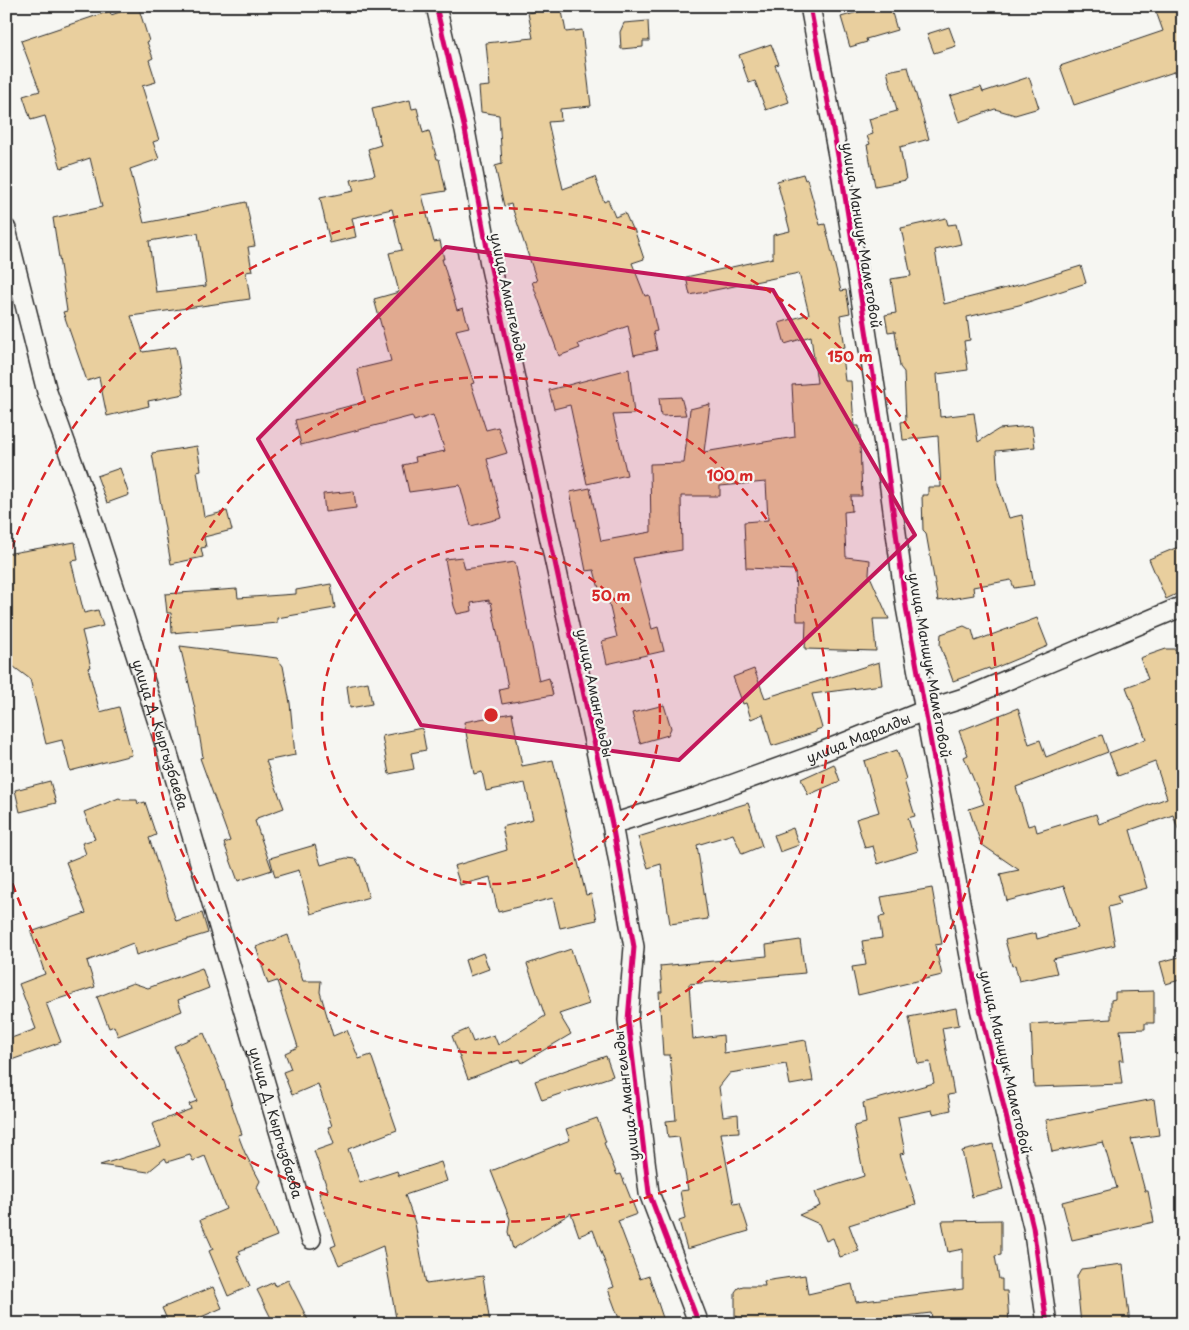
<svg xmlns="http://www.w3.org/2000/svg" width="1189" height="1330" viewBox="0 0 1189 1330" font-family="'Playpen Sans',sans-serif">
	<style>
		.building { fill: #e9cf9e; stroke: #2b2b2b; fill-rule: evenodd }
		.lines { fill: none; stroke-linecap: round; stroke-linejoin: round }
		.street-casing { stroke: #2b2b2b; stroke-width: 22 }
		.street { stroke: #f6f6f2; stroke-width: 19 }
		.cycleway-casing { stroke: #f6f6f2; stroke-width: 8 }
		.cycleway { stroke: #d6006c; stroke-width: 5 }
		.marked { fill: #c2185b; fill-opacity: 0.2; stroke: #c2185b; stroke-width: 4; stroke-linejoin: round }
		.ring { fill: none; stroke: #d62828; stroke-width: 2.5; stroke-dasharray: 9 6 }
		.labels { text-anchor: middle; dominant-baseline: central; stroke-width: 4.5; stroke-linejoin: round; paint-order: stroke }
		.street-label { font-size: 14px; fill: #2b2b2b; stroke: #f6f6f2 }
		.centre { fill: #d62828; stroke: #f6f6f2; stroke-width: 2.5 }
		.ring-label { font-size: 15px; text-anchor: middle; font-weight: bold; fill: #d62828; stroke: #f6f6f2; stroke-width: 4.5; stroke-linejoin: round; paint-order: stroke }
	</style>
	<rect width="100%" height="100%" fill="#f6f6f2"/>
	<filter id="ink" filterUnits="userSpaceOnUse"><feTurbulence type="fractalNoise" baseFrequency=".02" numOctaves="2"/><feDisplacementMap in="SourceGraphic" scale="10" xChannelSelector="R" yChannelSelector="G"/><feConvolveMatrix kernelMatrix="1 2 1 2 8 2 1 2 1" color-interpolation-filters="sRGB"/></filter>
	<g filter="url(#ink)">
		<!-- building -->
		<g class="building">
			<path d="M138,6L149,41L147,42L153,58L149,60L156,82L142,86L159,140L153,142L159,159L130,169L144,223L196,213L246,202L255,246L248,247L252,271L246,272L250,299L131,316L143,352L176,347L184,394L148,401L149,406L107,416L99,377L87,381L63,312L67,311L53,218L102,207L90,158L61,168L45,116L31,120L23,96L40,91L21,41L110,11L111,15ZM198,233L206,286L156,292L149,241Z"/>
			<polygon points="540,6 561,6 566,32 582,30 591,106 560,109 561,121 548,122 563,189 595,177 604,202 608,200 615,217 625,213 632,229 634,229 644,259 632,263 645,296 649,295 657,331 653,332 657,350 634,355 628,326 578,344 580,348 559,356 532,282 537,281 511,204 504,206 495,166 502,164 499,115 481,112 479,87 490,86 486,43 533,38 528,13 541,10"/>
			<polygon points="878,6 890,6 897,30 866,39 867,42 850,47 841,17"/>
			<polygon points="1154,6 1183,6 1183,69 1074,105 1060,66 1163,31"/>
			<polygon points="648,21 649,41 643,41 643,47 621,49 620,32 624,23"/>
			<polygon points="949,27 956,46 934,53 927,34"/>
			<polygon points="771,44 779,64 775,65 789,102 766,110 755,81 749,83 739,55"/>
			<polygon points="908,67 929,139 900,147 906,180 875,186 867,145 870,144 867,136 873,134 869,119 897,111 887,71"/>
			<polygon points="1029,77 1039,108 1015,115 995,109 959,122 950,96 981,87 983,92"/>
			<polygon points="410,100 412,109 417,108 423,133 429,131 437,159 439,159 446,191 422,195 434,242 440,241 444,259 442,259 457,310 463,308 469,327 456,330 474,383 471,384 486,430 498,427 507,453 487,459 502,518 471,526 460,485 409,492 403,465 416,462 415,457 445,451 433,415 414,421 412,416 301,445 295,420 365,402 357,369 391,361 374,299 399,292 389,253 402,250 392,209 352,218 356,237 330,243 320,198 354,191 351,180 375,175 368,149 381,145 372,109"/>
			<polygon points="803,174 805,180 807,179 820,225 825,224 841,291 846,290 850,313 840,315 845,347 841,348 845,381 851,381 854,426 859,426 861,444 860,444 862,496 851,496 852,511 844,512 846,557 870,560 869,574 889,619 873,619 876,651 805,649 806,621 797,621 795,570 746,568 744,522 768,520 766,482 720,486 720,496 681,496 682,550 633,558 652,629 658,627 664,651 607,664 602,641 617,637 608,599 602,600 594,570 586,571 570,492 590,488 601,541 651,532 650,464 684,463 690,409 710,404 704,452 795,437 792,385 817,383 811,336 785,344 779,323 809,314 799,273 690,295 686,277 773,258 773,235 790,231 777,181"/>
			<polygon points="946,218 948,225 956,224 961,244 935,250 944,304 1026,283 1081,266 1086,283 1019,305 967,317 970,340 964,341 968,370 937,374 940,417 974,413 978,442 999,429 1032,426 1035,447 996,451 998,484 1009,518 1022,515 1034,585 1014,588 1011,580 973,587 974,595 938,601 926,533 923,530 922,495 928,495 928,487 941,487 938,436 903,440 901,422 906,421 904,372 900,367 895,331 888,332 885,315 896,313 891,279 911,276 901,228"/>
			<polygon points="629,369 634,414 613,415 627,475 587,484 570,405 554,409 549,390"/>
			<polygon points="681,397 686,415 661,416 659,398"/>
			<polygon points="197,446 201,470 197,471 204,517 227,511 232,530 204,537 206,547 201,548 203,557 171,564 152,453"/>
			<polygon points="120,468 129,495 107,503 97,476"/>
			<polygon points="354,491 356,508 325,512 323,494"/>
			<polygon points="75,542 78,560 71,561 84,613 98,610 103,626 82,631 91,667 88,668 100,712 119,707 132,755 70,771 62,740 46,744 30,679 6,661 6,554"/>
			<polygon points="1183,545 1183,591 1166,599 1149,559"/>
			<polygon points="462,557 465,569 515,562 539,681 549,678 553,695 502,704 499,689 508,687 491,602 489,603 489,600 471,603 472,611 457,614 454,606 445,559"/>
			<polygon points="331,584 335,608 277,618 277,623 172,633 171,613 167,613 165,594 237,589 238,598 296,594 296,590"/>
			<polygon points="1037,618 1048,646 990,670 989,668 953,681 940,645 941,634 964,626 972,630 975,641"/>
			<polygon points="180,646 277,658 283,666 290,703 295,755 266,761 284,808 257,818 257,820 255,821 272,870 238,881 224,843 230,841 200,758 203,757 195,709"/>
			<polygon points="1166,649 1183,649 1183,834 1180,834 1173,815 1130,830 1147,888 1117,896 1120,904 1108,907 1115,945 1053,959 1057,973 1019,981 1015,965 1012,966 1005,940 1036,933 1037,939 1078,928 1064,886 1007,901 1000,874 1019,870 981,844 969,809 984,804 964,757 968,755 959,731 1018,708 1029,744 1040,740 1046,757 1102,735 1108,752 1016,787 1028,826 1035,824 1037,832 1096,814 1099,824 1167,798 1155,762 1118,776 1109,753 1146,739 1126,687 1148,679 1140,658"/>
			<polygon points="879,662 882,685 812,694 822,728 816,730 816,732 772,746 763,714 751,719 746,703 743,704 733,677 754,669 765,698"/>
			<polygon points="368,682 372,704 350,708 347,686"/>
			<polygon points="664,705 671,728 668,735 640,743 632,713"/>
			<polygon points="512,713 522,766 553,760 586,895 591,894 597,920 560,928 553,898 498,912 490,877 460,885 454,866 507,850 502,827 533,819 525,783 486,791 482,772 474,774 464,722"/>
			<polygon points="422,728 426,750 411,753 414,769 389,774 382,736"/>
			<polygon points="897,750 906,779 904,780 915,816 908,818 918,851 878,864 873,846 865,848 856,819 879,812 864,761"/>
			<polygon points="834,764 840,781 808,795 801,779"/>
			<polygon points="50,781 56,803 20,812 15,790"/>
			<polygon points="119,798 123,800 137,800 138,804 145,802 156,835 149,838 176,921 202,913 208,933 136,955 133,943 87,961 95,987 46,1003 61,1042 6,1062 6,1040 36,1029 19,984 45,974 31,932 86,913 66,862 86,854 82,843 95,839 84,812"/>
			<polygon points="748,803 762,846 742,854 733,834 697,845 708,919 670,924 661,864 648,868 638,837"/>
			<polygon points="793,828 799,845 780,852 774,835"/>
			<polygon points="315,845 321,865 346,858 356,859 360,866 369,897 311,914 299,870 275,877 270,858"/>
			<polygon points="932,888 942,944 935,945 942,975 858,995 852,967 866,965 862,941 882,938 879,917 885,916 881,897"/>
			<polygon points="288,935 303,981 321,981 320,992 333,1036 347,1030 359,1059 371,1055 397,1130 348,1149 360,1183 397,1171 399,1176 441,1162 447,1181 405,1195 415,1223 426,1284 483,1276 490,1324 397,1324 383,1246 339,1265 331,1247 336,1245 319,1193 328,1190 314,1151 334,1144 328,1127 332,1126 318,1084 292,1095 283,1072 291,1069 285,1053 298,1047 277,981 268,984 256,947"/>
			<polygon points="800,940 805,973 689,984 693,1039 723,1035 724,1053 806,1040 813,1081 790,1085 786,1064 730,1073 719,1087 723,1116 738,1114 739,1132 721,1133 734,1204 740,1203 749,1231 687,1249 679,1221 685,1219 680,1191 688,1190 679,1137 668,1138 666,1121 676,1120 670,1055 663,1055 659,992 662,992 660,966 767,956 766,945"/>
			<polygon points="571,949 589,1004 559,1014 571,1034 522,1063 520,1059 468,1079 452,1036 468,1029 473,1042 494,1035 498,1045 545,1016 527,964"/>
			<polygon points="483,953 489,969 470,976 465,960"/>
			<polygon points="1183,956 1183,979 1166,984 1160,962"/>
			<polygon points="202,968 209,988 178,1000 182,1011 118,1036 114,1026 109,1028 97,997 133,983 148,988"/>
			<polygon points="1154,991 1154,1023 1145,1023 1145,1029 1120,1030 1124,1060 1119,1060 1122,1084 1034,1087 1031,1024 1111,1019 1111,1000 1115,999 1115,992"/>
			<polygon points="956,1008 959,1025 942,1028 954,1094 948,1095 951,1110 933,1114 932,1110 898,1117 905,1153 900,1154 916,1204 849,1225 859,1251 840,1257 833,1238 826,1241 819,1224 799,1215 820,1206 815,1192 864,1176 854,1126 866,1123 863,1103 934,1083 930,1062 918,1064 909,1017"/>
			<polygon points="204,1033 223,1079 242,1134 238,1135 245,1153 260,1181 257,1187 277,1236 239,1251 241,1254 237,1256 250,1286 228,1296 209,1251 213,1249 200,1220 226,1209 205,1156 193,1161 190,1155 167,1162 165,1158 148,1172 100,1165 161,1146 152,1124 191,1109 189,1104 197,1101 174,1046"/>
			<polygon points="606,1056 613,1076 542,1100 535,1081"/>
			<polygon points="1154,1099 1159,1135 1131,1139 1145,1191 1148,1191 1154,1222 1072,1240 1062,1202 1117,1188 1103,1142 1052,1152 1046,1120"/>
			<polygon points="597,1118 606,1142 604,1143 617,1175 621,1174 637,1214 618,1221 640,1279 649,1276 665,1324 621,1324 608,1289 614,1287 593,1230 579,1236 571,1213 513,1249 508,1232 510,1219 491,1171 570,1140 566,1129"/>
			<polygon points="993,1144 1003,1189 972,1197 962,1151"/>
			<polygon points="1001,1220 1001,1255 995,1256 999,1279 1002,1279 1002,1291 1007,1291 1009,1324 933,1324 931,1313 897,1317 898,1324 738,1324 737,1316 735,1317 735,1292 738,1288 743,1286 765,1286 764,1281 805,1275 808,1294 852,1284 856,1302 963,1289 963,1249 948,1252 942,1221"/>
			<polygon points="1123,1264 1130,1324 1081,1324 1077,1284 1077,1276 1081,1269"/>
			<polygon points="288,1280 310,1324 274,1324 257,1290 274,1282 275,1286"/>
			<polygon points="213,1287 222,1308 185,1324 169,1324 162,1308"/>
		</g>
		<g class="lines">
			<defs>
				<g id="street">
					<polyline points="436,6 465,130 490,264 612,824 634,947 628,1020 649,1193 699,1324"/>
					<polyline points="810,6 842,177 885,451 906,607 978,1000 1033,1227 1047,1324"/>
					<path id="s1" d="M6,229L47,392L86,500L166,747L311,1239"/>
					<path id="s2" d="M612,824L698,797L814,755L926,710L967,697L1183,606"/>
				</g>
			</defs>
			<!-- street casing -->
			<use href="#street" class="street-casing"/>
			<!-- street -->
			<use href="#street" class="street"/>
			<defs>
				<g id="cycleway">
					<polyline points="436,6 465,130 490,264 612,824 634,947 628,1020 649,1193 699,1324"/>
					<polyline points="810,6 842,177 885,451 906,607 978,1000 1033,1227 1047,1324"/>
				</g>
			</defs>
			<!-- cycleway casing -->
			<use href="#cycleway" class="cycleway-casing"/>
			<!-- cycleway -->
			<use href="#cycleway" class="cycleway"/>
		</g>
	</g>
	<!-- marked area -->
	<path class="marked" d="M446,247L773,290L915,535L679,760L421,725L258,439Z"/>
	<!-- distance rings -->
	<g class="ring">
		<circle cx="491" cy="715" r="169"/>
		<circle cx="491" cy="715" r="338"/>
		<path d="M7 563A507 507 0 1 1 7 867"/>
	</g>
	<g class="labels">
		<!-- street labels -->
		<g class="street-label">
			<text transform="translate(862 235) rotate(81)">улица Маншук Маметовой</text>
			<text transform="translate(509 297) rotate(78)">улица Амангельды</text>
			<text transform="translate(930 665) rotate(80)">улица Маншук Маметовой</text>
			<text transform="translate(595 693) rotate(78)">улица Амангельды</text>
			<text stroke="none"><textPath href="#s1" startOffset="529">улица Д. Кыргызбаева</textPath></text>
			<text stroke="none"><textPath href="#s2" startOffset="261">улица Маралды</textPath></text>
			<text transform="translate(1006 1062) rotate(77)">улица Маншук Маметовой</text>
			<text transform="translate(626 1096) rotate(-97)">улица Амангельды</text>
			<text stroke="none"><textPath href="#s1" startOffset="934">улица Д. Кыргызбаева</textPath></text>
		</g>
	</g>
	<circle cx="491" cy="715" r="8" class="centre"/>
	<g class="ring-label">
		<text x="850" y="362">150 m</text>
		<text x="730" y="481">100 m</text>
		<text x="611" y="601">50 m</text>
	</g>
	<!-- margin -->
	<rect width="1189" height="1330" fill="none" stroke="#f6f6f2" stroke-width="25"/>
	<rect x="12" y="12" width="1164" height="1305" fill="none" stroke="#2b2b2b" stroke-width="2" filter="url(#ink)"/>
</svg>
